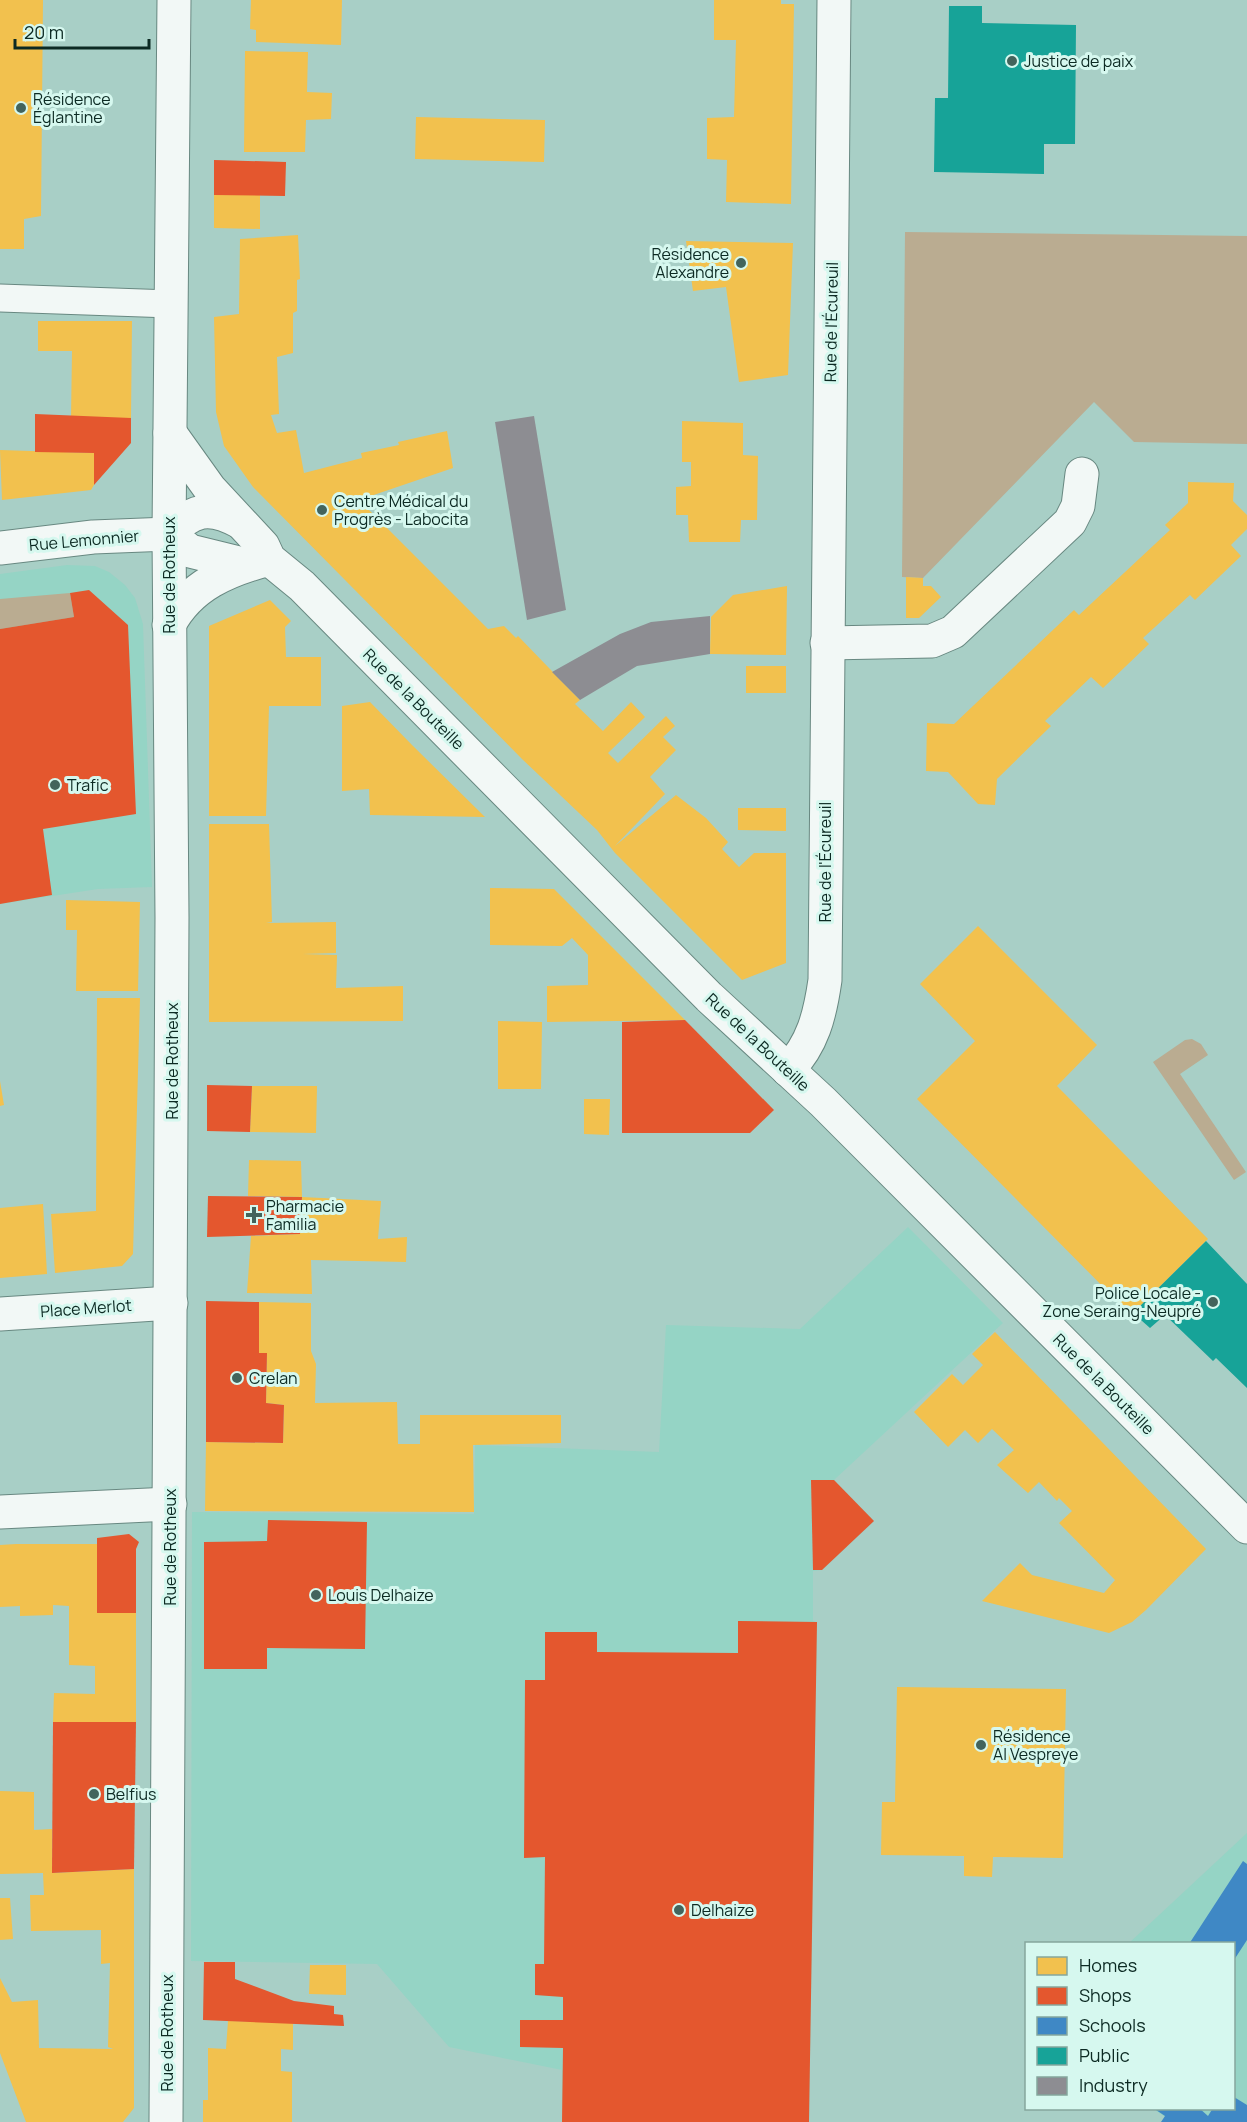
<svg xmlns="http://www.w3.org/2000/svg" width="1247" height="2122" viewBox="0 0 1247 2122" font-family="Manrope,sans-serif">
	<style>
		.built { fill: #95d4c5 }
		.green { fill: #baac91 }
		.homes { fill: #f2c14e }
		.shops { fill: #e4572e }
		.schools { fill: #3f88c5 }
		.public { fill: #17a398 }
		.industry { fill: #8d8d92 }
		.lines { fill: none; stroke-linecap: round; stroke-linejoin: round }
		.service-casing { stroke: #688881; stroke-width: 29 }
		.minor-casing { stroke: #688881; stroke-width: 35 }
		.tertiary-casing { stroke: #688881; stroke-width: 35 }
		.service { stroke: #f2f8f6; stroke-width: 27 }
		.minor { stroke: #f2f8f6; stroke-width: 33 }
		.tertiary { stroke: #f2f8f6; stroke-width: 33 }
		.poi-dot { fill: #43645c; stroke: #d6f8ef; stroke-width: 2 }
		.labels { text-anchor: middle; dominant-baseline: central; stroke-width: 6; stroke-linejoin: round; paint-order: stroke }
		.poi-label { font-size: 16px; fill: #0c2a23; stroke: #d6f8ef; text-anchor: start }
		.street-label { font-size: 16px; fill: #0c2a23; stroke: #d6f8ef }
	</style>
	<rect width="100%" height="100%" fill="#a8cfc6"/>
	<!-- built -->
	<g class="built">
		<polygon points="67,565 95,566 109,572 125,585 135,598 143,624 152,887 98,889 0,904 0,574"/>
		<polygon points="908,1227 1003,1323 834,1480 874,1521 822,1570 813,1571 813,1621 817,1622 809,2122 562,2122 562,2070 449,2047 377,1964 191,1961 192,1512 474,1514 475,1445 659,1452 666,1325 800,1329"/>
		<polygon points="1247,1833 1247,2122 1173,2122 1153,2109 1234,2108 1234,1944 1128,1944"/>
	</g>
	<!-- green -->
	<g class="green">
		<polygon points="905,232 1247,236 1247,444 1134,442 1094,402 923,578 902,577"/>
		<polygon points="70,593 74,617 0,629 0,599"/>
		<polygon points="1192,1039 1201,1044 1208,1055 1180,1074 1246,1172 1234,1180 1153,1062 1185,1040"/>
	</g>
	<!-- homes -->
	<g class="homes">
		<polygon points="0,0 43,0 41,216 24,219 24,249 0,249"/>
		<polygon points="251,0 342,0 341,45 256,42 256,30 250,29"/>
		<polygon points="714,0 781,0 781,4 794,4 791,204 726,202 727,160 707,159 707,118 734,117 736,40 714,40"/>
		<polygon points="245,51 308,52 307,92 332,93 331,119 306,120 305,152 244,152"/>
		<polygon points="416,117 545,120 544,162 415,159"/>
		<polygon points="214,195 260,195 260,229 214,228"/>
		<polygon points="298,235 300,279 297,280 297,311 293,313 293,353 277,357 279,414 271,415 277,433 296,430 304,473 362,458 361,453 399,445 398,442 447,431 453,468 359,500 488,629 504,626 516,638 518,636 580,700 575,704 603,731 631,702 645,717 608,753 618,763 666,716 675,726 663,737 676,750 650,777 665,794 615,846 676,795 706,818 728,842 722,849 739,867 754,853 786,853 786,963 742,980 615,853 597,830 522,759 253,487 224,446 216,412 214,317 239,314 240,239"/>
		<polygon points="686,241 793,243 788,375 739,382 726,287 693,291"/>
		<polygon points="38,321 132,321 131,418 71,418 72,351 38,351"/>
		<polygon points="682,421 743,423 743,455 758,456 757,520 741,520 740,542 689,542 688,515 676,515 676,487 691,486 691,462 682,462"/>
		<polygon points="0,450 94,453 94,485 91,490 2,500"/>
		<polygon points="1188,482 1234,483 1233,501 1247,515 1247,529 1231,545 1241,556 1195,600 1190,595 1143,638 1149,644 1103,688 1091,677 1045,721 1051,726 997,779 995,805 978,804 948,772 926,771 927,723 954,724 1074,610 1079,615 1170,530 1165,525 1188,503"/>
		<polygon points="906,577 923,578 923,586 931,586 941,597 919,618 906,618"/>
		<polygon points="787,586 786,655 710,654 711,617 733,595"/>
		<polygon points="270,600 291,621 285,627 286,657 321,657 321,706 269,706 266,816 209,816 209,626"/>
		<rect x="746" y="666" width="40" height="27"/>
		<polygon points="370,702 412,745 485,817 370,815 369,789 342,791 342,706"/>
		<polygon points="738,808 786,808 786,831 738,830"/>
		<polygon points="209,824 269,824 272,922 266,923 336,922 336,953 303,954 337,955 336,988 403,986 403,1021 209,1022"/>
		<polygon points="490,888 554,889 685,1020 547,1022 547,986 588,985 588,955 572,938 562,946 490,945"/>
		<polygon points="66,900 140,902 138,991 76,991 77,930 66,930"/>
		<polygon points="978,926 1097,1045 1057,1086 1208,1239 1131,1315 917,1099 975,1041 920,984"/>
		<polygon points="97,998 140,998 133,1254 122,1266 55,1273 51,1214 96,1211"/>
		<polygon points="498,1021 542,1022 541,1089 498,1089"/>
		<polygon points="0,1081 4,1105 0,1106"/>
		<polygon points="252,1086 317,1086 316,1133 250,1132"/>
		<polygon points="584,1099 610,1099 609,1135 584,1134"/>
		<polygon points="249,1160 301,1161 302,1197 248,1196"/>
		<polygon points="302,1197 381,1201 378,1239 407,1237 406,1262 311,1260 312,1294 247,1293 251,1236 300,1234"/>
		<polygon points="43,1204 47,1274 0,1278 0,1208"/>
		<polygon points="259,1302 311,1303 311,1351 316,1364 315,1403 397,1402 398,1444 420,1444 420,1415 561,1415 561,1443 473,1445 474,1512 205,1511 206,1442 283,1443 284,1405 266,1403 267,1353 259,1353"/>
		<polygon points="995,1332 1206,1549 1146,1610 1132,1622 1109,1633 982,1601 1020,1563 1032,1575 1104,1593 1115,1580 1059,1523 1072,1511 1059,1498 1057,1501 1039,1482 1028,1493 997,1465 1014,1450 992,1429 978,1443 965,1430 948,1447 914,1412 952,1374 963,1385 983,1365 972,1354"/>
		<polygon points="16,1544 97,1544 97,1613 136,1613 136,1722 53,1722 54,1693 95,1694 95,1666 69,1665 69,1606 53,1605 53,1615 20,1616 20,1606 0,1607 0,1545"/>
		<polygon points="897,1687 1066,1689 1063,1858 993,1857 992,1877 964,1876 964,1856 881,1855 882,1802 895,1802"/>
		<polygon points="0,1791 34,1792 34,1830 52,1829 52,1873 134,1869 134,2108 123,2122 26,2122 0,2053 0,1978 12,2002 38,2000 39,2048 113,2049 108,2047 110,1963 101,1964 101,1930 31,1931 30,1895 44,1895 43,1873 0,1874"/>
		<polygon points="0,1898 10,1898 13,1939 0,1940"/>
		<polygon points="310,1965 346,1965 346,1995 309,1994"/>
		<polygon points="228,2021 293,2022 293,2050 281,2049 281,2071 292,2072 292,2122 203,2122 203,2100 208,2100 208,2048 226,2049"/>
	</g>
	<!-- shops -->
	<g class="shops">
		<polygon points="214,160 286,162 285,196 214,195"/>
		<polygon points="35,414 131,418 131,443 94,485 94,453 35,452"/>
		<polygon points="89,590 128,625 136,814 43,829 52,895 0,904 0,629 74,617 70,593"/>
		<polygon points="685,1020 774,1110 750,1133 622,1133 622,1022"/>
		<polygon points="207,1085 252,1086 250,1132 207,1131"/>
		<polygon points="208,1196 302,1197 300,1234 207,1237"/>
		<polygon points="206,1301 259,1302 259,1353 267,1353 266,1403 284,1405 283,1443 206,1442"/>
		<polygon points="811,1480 834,1480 874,1521 822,1570 813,1570"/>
		<polygon points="268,1520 367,1522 365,1649 267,1648 267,1669 204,1669 204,1542 267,1541"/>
		<polygon points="129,1534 139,1542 136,1549 136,1613 97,1613 97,1538"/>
		<polygon points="738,1621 817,1622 809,2122 562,2122 563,2048 520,2047 520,2020 563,2020 563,1997 535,1995 535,1964 544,1964 545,1857 524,1858 525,1680 545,1680 545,1632 597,1632 597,1652 599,1652 738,1653"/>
		<polygon points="53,1722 136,1722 134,1869 52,1873"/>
		<polygon points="204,1962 235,1962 235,1979 294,2001 334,2006 334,2014 343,2015 344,2026 203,2020"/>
	</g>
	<!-- schools -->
	<g class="schools">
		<polygon points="1243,1861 1247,1864 1247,1940 1234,1960 1234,1944 1189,1944"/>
		<polygon points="1234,2097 1247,2105 1247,2122 1161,2122 1165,2116 1153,2108 1199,2108 1208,2116 1213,2108 1234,2108"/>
	</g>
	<!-- public -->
	<g class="public">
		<polygon points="949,6 982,6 982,23 1076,25 1075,144 1044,144 1044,174 934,172 935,98 948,98"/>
		<polygon points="1206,1241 1247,1284 1247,1388 1216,1358 1213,1361 1165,1315 1150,1328 1133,1313"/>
	</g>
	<!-- industry -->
	<g class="industry">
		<polygon points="534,416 566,610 527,620 495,422"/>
		<polygon points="710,616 710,654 637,666 580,700 552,672 620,634 651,622"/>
	</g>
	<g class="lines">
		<defs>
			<polyline id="service" points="0,298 171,304"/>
			<g id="minor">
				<polyline points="170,433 210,489 263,546 269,559 302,586 709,997 823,1102 1247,1527"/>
				<polyline points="169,534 190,551 247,565"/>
				<path d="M169,534C192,509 209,505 240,522"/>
				<polyline points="0,548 93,537 169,534"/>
				<path d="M169,625C190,585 228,570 269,559"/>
				<polyline points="827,643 932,641 953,632 1070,522 1078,506 1082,474"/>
				<path d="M788,1070C813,1044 820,1015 825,980L834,0"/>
				<polyline points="0,1314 171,1303"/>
				<polyline points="0,1512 170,1504"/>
			</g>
			<polyline id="tertiary" points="166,2122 172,917 169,534 174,0"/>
		</defs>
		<!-- service casing -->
		<use href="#service" class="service-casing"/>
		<!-- minor casing -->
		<use href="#minor" class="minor-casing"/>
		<!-- tertiary casing -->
		<use href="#tertiary" class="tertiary-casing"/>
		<!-- service -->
		<use href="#service" class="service"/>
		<!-- minor -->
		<use href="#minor" class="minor"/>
		<!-- tertiary -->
		<use href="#tertiary" class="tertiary"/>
	</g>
	<!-- markers -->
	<g class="poi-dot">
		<circle cx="1012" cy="61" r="6"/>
		<circle cx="21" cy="108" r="6"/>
		<circle cx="741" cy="263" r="6"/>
		<circle cx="322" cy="510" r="6"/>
		<circle cx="55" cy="785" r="6"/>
		<path d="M251 1206h6v6h6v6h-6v6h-6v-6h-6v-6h6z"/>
		<circle cx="1213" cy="1302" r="6"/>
		<circle cx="237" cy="1378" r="6"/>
		<circle cx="316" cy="1595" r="6"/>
		<circle cx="981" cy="1745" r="6"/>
		<circle cx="94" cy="1794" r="6"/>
		<circle cx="679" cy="1910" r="6"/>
	</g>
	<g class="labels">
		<!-- poi labels -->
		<g class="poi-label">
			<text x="1024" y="61">Justice de paix</text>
			<text x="33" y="99">Résidence<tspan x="33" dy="18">Églantine</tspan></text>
			<text x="729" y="254" text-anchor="end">Résidence<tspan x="729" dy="18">Alexandre</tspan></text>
			<text x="334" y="501">Centre Médical du<tspan x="334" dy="18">Progrès - Labocita</tspan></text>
			<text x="67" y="785">Trafic</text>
			<text x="266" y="1206">Pharmacie<tspan x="266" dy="18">Familia</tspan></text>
			<text x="1201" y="1293" text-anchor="end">Police Locale -<tspan x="1201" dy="18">Zone Seraing-Neupré</tspan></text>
			<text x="249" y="1378">Crelan</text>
			<text x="328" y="1595">Louis Delhaize</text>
			<text x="993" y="1736">Résidence<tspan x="993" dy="18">Al Vespreye</tspan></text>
			<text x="106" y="1794">Belfius</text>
			<text x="691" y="1910">Delhaize</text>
		</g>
		<!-- street labels -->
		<g class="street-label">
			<text transform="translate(831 322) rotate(-89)">Rue de l'Écureuil</text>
			<text transform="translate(84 540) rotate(-5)">Rue Lemonnier</text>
			<text transform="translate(169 575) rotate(-90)">Rue de Rotheux</text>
			<text transform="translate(414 699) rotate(45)">Rue de la Bouteille</text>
			<text transform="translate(825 862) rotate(-90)">Rue de l'Écureuil</text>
			<text transform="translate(758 1042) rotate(43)">Rue de la Bouteille</text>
			<text transform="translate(172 1061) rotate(-90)">Rue de Rotheux</text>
			<text transform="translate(86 1308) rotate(-4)">Place Merlot</text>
			<text transform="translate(1104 1384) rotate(45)">Rue de la Bouteille</text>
			<text transform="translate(170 1547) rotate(-90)">Rue de Rotheux</text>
			<text transform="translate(167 2033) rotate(-90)">Rue de Rotheux</text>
		</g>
	</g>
	<!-- legend -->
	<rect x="1025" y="1942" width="210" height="168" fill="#d6f8ef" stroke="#85a69d" stroke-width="1.5"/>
	<rect x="1037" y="1957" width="30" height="18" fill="#f2c14e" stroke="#85a69d" stroke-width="1.5"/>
	<text x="1079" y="1972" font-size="18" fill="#0c2a23">Homes</text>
	<rect x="1037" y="1987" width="30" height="18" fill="#e4572e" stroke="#85a69d" stroke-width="1.5"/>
	<text x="1079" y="2002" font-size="18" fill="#0c2a23">Shops</text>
	<rect x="1037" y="2017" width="30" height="18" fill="#3f88c5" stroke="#85a69d" stroke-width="1.5"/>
	<text x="1079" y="2032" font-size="18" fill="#0c2a23">Schools</text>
	<rect x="1037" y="2047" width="30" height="18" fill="#17a398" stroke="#85a69d" stroke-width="1.5"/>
	<text x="1079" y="2062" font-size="18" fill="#0c2a23">Public</text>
	<rect x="1037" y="2077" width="30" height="18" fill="#8d8d92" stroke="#85a69d" stroke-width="1.5"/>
	<text x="1079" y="2092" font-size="18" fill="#0c2a23">Industry</text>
	<!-- scale -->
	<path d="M15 39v9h134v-9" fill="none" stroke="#0c2a23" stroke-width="3"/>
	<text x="24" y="39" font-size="18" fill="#0c2a23" stroke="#d6f8ef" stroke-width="4.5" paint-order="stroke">20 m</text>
</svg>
